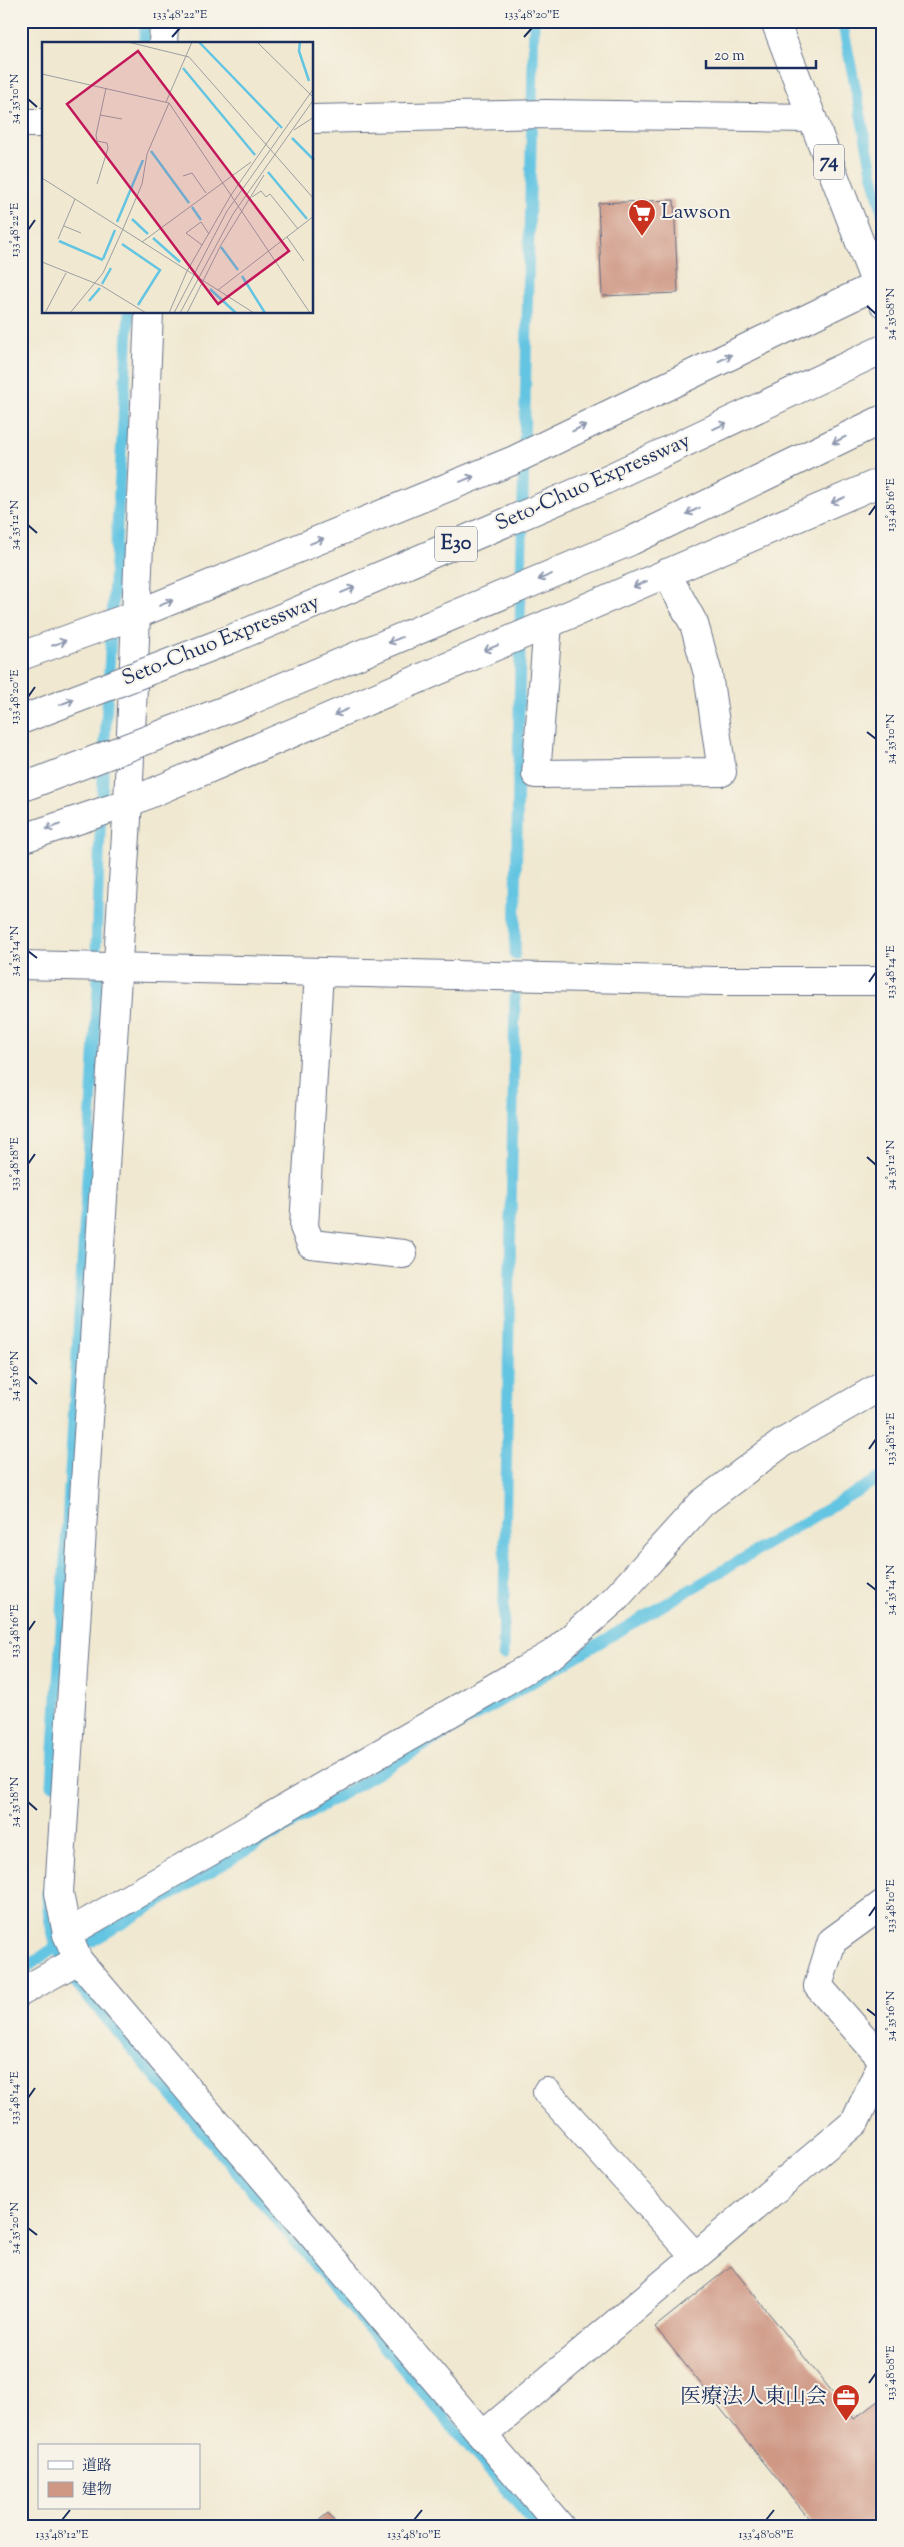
<svg xmlns="http://www.w3.org/2000/svg" width="904" height="2547" viewBox="0 0 904 2547" font-family="'Sorts Mill Goudy','Noto Serif JP',serif">
	<style>
		.lines { fill: none; stroke-linecap: round; stroke-linejoin: round }
		.stream { stroke: #64c5e2; stroke-width: 11 }
		.building { fill: #cf9885 }
		.street-casing { stroke: #667086; stroke-width: 30 }
		.secondary-casing { stroke: #667086; stroke-width: 30 }
		.primary-casing { stroke: #667086; stroke-width: 30 }
		.street { stroke: #fff; stroke-width: 28 }
		.secondary { stroke: #fff; stroke-width: 28 }
		.primary { stroke: #fff; stroke-width: 28 }
		.highway-bridge-casing { stroke: #667086; stroke-width: 30; stroke-linecap: butt }
		.highway-bridge { stroke: #fff; stroke-width: 28 }
		.oneway { stroke: #8d97ae }
		.ticks { fill: none; stroke: #1b2f5e; stroke-width: 2 }
		.labels { text-anchor: middle; dominant-baseline: central; stroke-width: 4; stroke-linejoin: round; paint-order: stroke }
		.shield { fill: #f7f3e8; stroke: #5d6a87; stroke-width: 1 }
		.shield-label { font-size: 20px; font-weight: bold; fill: #1b2f5e }
		.poi-label { font-size: 21px; fill: #1b2f5e; stroke: #f7f3e8; text-anchor: start }
		.street-label { font-size: 21px; fill: #1b2f5e; stroke: #f7f3e8 }
		.inset-river { fill: none; stroke: #64c5e2; stroke-width: 2.5 }
		.inset-road { fill: none; stroke: #9b9ea2; stroke-width: 1 }
		.view { fill: #c2185b; fill-opacity: 0.15; stroke: #c2185b; stroke-width: 2.5 }
		.inset-edge { fill: none; stroke: #1b2f5e; stroke-width: 2.5 }
		.neatline { fill: none; stroke: #1b2f5e; stroke-width: 2 }
		.ticks-label { font-size: 12px; text-anchor: middle; fill: #1b2f5e }
	</style>
	<rect width="100%" height="100%" fill="#f7f3e8"/>
	<filter id="ink" filterUnits="userSpaceOnUse"><feTurbulence type="fractalNoise" baseFrequency=".02" numOctaves="2"/><feDisplacementMap in="SourceGraphic" scale="10" xChannelSelector="R" yChannelSelector="G"/><feConvolveMatrix kernelMatrix="1 2 1 2 8 2 1 2 1" color-interpolation-filters="sRGB"/></filter>
	<filter id="wash" filterUnits="userSpaceOnUse"><feTurbulence type="fractalNoise" baseFrequency=".0096" numOctaves="4" result="noise"/><feDisplacementMap in="SourceGraphic" scale="20" xChannelSelector="R" yChannelSelector="G"/><feGaussianBlur stdDeviation="1.12" result="paint"/><feColorMatrix in="noise" values="0 0 0 0 0 0 0 0 0 0 0 0 0 0 0 0 0 1.4 0 .05"/><feComposite in="paint" operator="in"/></filter>
	<g filter="url(#wash)">
		<rect width="100%" height="100%" fill="#f0e8d0"/>
		<g class="lines">
			<!-- stream -->
			<g class="stream">
				<polyline points="842,21 873,176 883,215"/>
				<polyline points="144,44 145,21"/>
				<polyline points="520,625 534,21"/>
				<polyline points="515,955 520,652"/>
				<polyline points="503,1655 515,994"/>
				<polyline points="52,1785 98,987 96,949 100,831 129,312"/>
				<path d="M47,1893C48,1930 56,1950 75,1982L536,2526"/>
				<polyline points="91,1942 883,1476"/>
				<polyline points="21,1972 57,1945"/>
			</g>
		</g>
		<g id="blocks">
			<!-- building -->
			<g class="building">
				<polygon points="674,200 678,293 602,296 598,203"/>
				<polygon points="731,2266 854,2419 883,2397 883,2526 815,2526 655,2327"/>
				<polygon points="328,2513 338,2526 312,2526"/>
			</g>
		</g>
	</g>
	<g filter="url(#ink)">
		<use href="#blocks" fill-opacity="0" stroke="#667086" stroke-width="1"/>
		<g class="lines">
			<defs>
				<g id="street">
					<polyline points="163,44 164,21"/>
					<polyline points="312,119 546,114 812,118"/>
					<polyline points="21,123 44,123"/>
					<polyline points="149,312 128,803 59,1893 67,1934 78,1960 560,2526"/>
					<polyline points="548,624 536,774 722,772 708,674 694,624 666,573"/>
					<polyline points="21,656 135,615 512,461 883,282"/>
					<polyline points="21,839 128,803 883,481"/>
					<polyline points="21,965 715,981 883,981"/>
					<polyline points="319,972 304,1227 311,1244 403,1254"/>
					<polyline points="883,1904 832,1941 818,1986 883,2060"/>
					<polyline points="67,1934 554,1653 615,1599"/>
					<polyline points="21,1992 78,1960"/>
					<polyline points="547,2092 695,2256"/>
					<polyline points="482,2436 855,2122 883,2061"/>
				</g>
				<polyline id="secondary" points="615,1599 702,1503 782,1443 883,1385"/>
				<polyline id="primary" points="775,21 883,303"/>
			</defs>
			<!-- street casing -->
			<use href="#street" class="street-casing"/>
			<!-- secondary casing -->
			<use href="#secondary" class="secondary-casing"/>
			<!-- primary casing -->
			<use href="#primary" class="primary-casing"/>
			<!-- street -->
			<use href="#street" class="street"/>
			<!-- secondary -->
			<use href="#secondary" class="secondary"/>
			<!-- primary -->
			<use href="#primary" class="primary"/>
			<defs>
				<g id="highway-bridge">
					<polyline points="21,720 229,640 601,482 883,349"/>
					<polyline points="21,788 249,701 631,541 883,419"/>
				</g>
			</defs>
			<!-- highway-bridge casing -->
			<use href="#highway-bridge" class="highway-bridge-casing"/>
			<!-- highway-bridge -->
			<use href="#highway-bridge" class="highway-bridge"/>
		</g>
		<!-- one-way arrows -->
		<defs><path id="oneway-shaft" d="M-6 0H5M1.5-3L5.5 0L1.5 3" fill="none" stroke-width="1.6" stroke-linecap="round" stroke-linejoin="round" transform="scale(1.25)"/></defs>
		<g class="oneway">
			<use href="#oneway-shaft" transform="translate(725 358) rotate(-26)"/>
			<use href="#oneway-shaft" transform="translate(720 426) rotate(-25)"/>
			<use href="#oneway-shaft" transform="translate(579 428) rotate(-26)"/>
			<use href="#oneway-shaft" transform="translate(839 440) rotate(154)"/>
			<use href="#oneway-shaft" transform="translate(467 479) rotate(-22)"/>
			<use href="#oneway-shaft" transform="translate(838 500) rotate(157)"/>
			<use href="#oneway-shaft" transform="translate(693 511) rotate(154)"/>
			<use href="#oneway-shaft" transform="translate(317 541) rotate(-22)"/>
			<use href="#oneway-shaft" transform="translate(545 577) rotate(157)"/>
			<use href="#oneway-shaft" transform="translate(640 584) rotate(157)"/>
			<use href="#oneway-shaft" transform="translate(348 590) rotate(-23)"/>
			<use href="#oneway-shaft" transform="translate(166 603) rotate(-22)"/>
			<use href="#oneway-shaft" transform="translate(395 640) rotate(157)"/>
			<use href="#oneway-shaft" transform="translate(59 643) rotate(-20)"/>
			<use href="#oneway-shaft" transform="translate(491 648) rotate(157)"/>
			<use href="#oneway-shaft" transform="translate(67 702) rotate(-21)"/>
			<use href="#oneway-shaft" transform="translate(341 712) rotate(157)"/>
			<use href="#oneway-shaft" transform="translate(53 827) rotate(160)"/>
		</g>
	</g>
	<!-- ticks -->
	<path class="ticks" d="M172,37L180,28M524,37L532,28M28,99L37,107M28,230L35,220M867,306L876,314M869,515L876,505M28,525L37,533M28,697L35,687M867,732L876,739M28,951L37,958M869,982L876,972M867,1157L876,1165M28,1164L35,1154M28,1376L37,1384M869,1449L876,1439M867,1583L876,1590M28,1631L35,1621M28,1802L37,1810M869,1916L876,1906M867,2009L876,2016M28,2098L35,2088M28,2228L37,2235M869,2383L876,2373M62,2520L70,2510M414,2520L422,2510M766,2520L774,2510"/>
	<!-- icons -->
	<defs>
		<symbol id="supermarket-pin" viewBox="-11 -11 22 30"><path d="M0 17L-7.5 6A9.5 9.5 0 1 1 7.5 6Z" fill="#c8321e" stroke="#f7f3e8"/><path d="M-6-5.5h2.5l.6 2H6L4.5 2H-2.5L-4.4-4H-6ZM-1.5 3.2a1.3 1.3 0 1 0 .1 0ZM3 3.2a1.3 1.3 0 1 0 .1 0Z" fill="#fff"/></symbol>
		<symbol id="office-pin" viewBox="-11 -11 22 30"><path d="M0 17L-7.5 6A9.5 9.5 0 1 1 7.5 6Z" fill="#c8321e" stroke="#f7f3e8"/><path d="M-6-3h4V-5.5h4V-3h4V5H-6ZM-1-4.5V-3h2v-1.5ZM-6 0V1H6V0Z" fill="#fff"/></symbol>
	</defs>
	<g fill-rule="evenodd">
		<use href="#supermarket-pin" x="626" y="197" width="32" height="43"/>
		<use href="#office-pin" x="830" y="2382" width="32" height="43"/>
	</g>
	<g class="labels">
		<!-- shield labels -->
		<g class="shield">
			<rect x="814" y="144.5" width="30" height="35" rx="4"/>
			<rect x="435" y="526.5" width="42" height="35" rx="4"/>
		</g>
		<g class="shield-label">
			<text x="829" y="162">74</text>
			<text x="456" y="544">E30</text>
		</g>
		<!-- poi labels -->
		<g class="poi-label">
			<text x="661" y="213">Lawson</text>
			<text x="827" y="2398" text-anchor="end">医療法人東山会</text>
		</g>
		<!-- street labels -->
		<g class="street-label">
			<text transform="translate(593 483) rotate(-24)">Seto-Chuo Expressway</text>
			<text transform="translate(221 641) rotate(-22)">Seto-Chuo Expressway</text>
		</g>
	</g>
	<!-- overview -->
	<g transform="translate(42 42)">
		<rect width="271" height="271" fill="#f0e8d0"/>
		<path class="inset-river" d="M157,0L240,86M258,0L257,9L267,39M141,26L213,113M250,96L272,118M109,109L147,161M226,130L265,177M150,165L159,178M90,177L106,192M75,180L101,118M111,196L138,220M17,199L61,218M80,202L118,228L96,263M179,205L196,228M61,217L73,188M200,234L223,271M60,242L69,226M168,247L194,271M47,259L58,246"/>
		<path class="inset-road" d="M86,0L147,15L272,157M215,0L271,55M0,32L127,61L268,271M124,60L150,0M58,73L80,77M252,88L272,75M141,134L150,131L164,151M0,136L212,271M55,142L66,106L65,101L55,99L54,93L64,46M210,155L219,149L224,155L228,152L256,187M22,184L39,191M81,187L100,142L105,112L127,61M245,195L262,219M16,197L33,157M100,200L209,120M160,203L144,191L159,180L167,192M0,220L60,244L104,271M176,248L272,174M3,271L24,231M28,271L61,231L81,187M127,271L145,229L189,153L236,85M132,271L185,169L272,46M138,271L191,172L272,57M145,271L179,203L222,133"/>
		<path class="view" d="M96,9L247,209L176,262L25,62Z"/>
		<rect width="271" height="271" class="inset-edge"/>
	</g>
	<!-- margin -->
	<rect width="904" height="2547" fill="none" stroke="#f7f3e8" stroke-width="55"/>
	<!-- legend -->
	<rect x="38" y="2444" width="162" height="65" fill="#f7f3e8" stroke="#9fa5b1"/>
	<rect x="48" y="2461" width="25" height="8" fill="#ffffff" stroke="#9fa5b1"/>
	<text x="82" y="2470" font-size="15" fill="#1b2f5e">道路</text>
	<rect x="48" y="2482" width="25" height="15" fill="#cf9885" stroke="#9fa5b1"/>
	<text x="82" y="2494" font-size="15" fill="#1b2f5e">建物</text>
	<!-- scale -->
	<path d="M706 60v8h110v-8" fill="none" stroke="#1b2f5e" stroke-width="2.5"/>
	<text x="714" y="60" font-size="15" fill="#1b2f5e" stroke="#f7f3e8" stroke-width="4" paint-order="stroke">20 m</text>
	<rect x="28" y="28" width="848" height="2492" class="neatline"/>
	<g class="ticks-label">
		<text x="180" y="18">133°48'22"E</text>
		<text x="532" y="18">133°48'20"E</text>
		<text transform="translate(14 99) rotate(-90)" y="4">34°35'10"N</text>
		<text transform="translate(14 230) rotate(-90)" y="4">133°48'22"E</text>
		<text transform="translate(890 314) rotate(-90)" y="4">34°35'08"N</text>
		<text transform="translate(890 505) rotate(-90)" y="4">133°48'16"E</text>
		<text transform="translate(14 525) rotate(-90)" y="4">34°35'12"N</text>
		<text transform="translate(14 697) rotate(-90)" y="4">133°48'20"E</text>
		<text transform="translate(890 739) rotate(-90)" y="4">34°35'10"N</text>
		<text transform="translate(14 951) rotate(-90)" y="4">34°35'14"N</text>
		<text transform="translate(890 972) rotate(-90)" y="4">133°48'14"E</text>
		<text transform="translate(14 1164) rotate(-90)" y="4">133°48'18"E</text>
		<text transform="translate(890 1165) rotate(-90)" y="4">34°35'12"N</text>
		<text transform="translate(14 1376) rotate(-90)" y="4">34°35'16"N</text>
		<text transform="translate(890 1439) rotate(-90)" y="4">133°48'12"E</text>
		<text transform="translate(890 1590) rotate(-90)" y="4">34°35'14"N</text>
		<text transform="translate(14 1631) rotate(-90)" y="4">133°48'16"E</text>
		<text transform="translate(14 1802) rotate(-90)" y="4">34°35'18"N</text>
		<text transform="translate(890 1906) rotate(-90)" y="4">133°48'10"E</text>
		<text transform="translate(890 2016) rotate(-90)" y="4">34°35'16"N</text>
		<text transform="translate(14 2098) rotate(-90)" y="4">133°48'14"E</text>
		<text transform="translate(14 2228) rotate(-90)" y="4">34°35'20"N</text>
		<text transform="translate(890 2373) rotate(-90)" y="4">133°48'08"E</text>
		<text x="62" y="2538">133°48'12"E</text>
		<text x="414" y="2538">133°48'10"E</text>
		<text x="766" y="2538">133°48'08"E</text>
	</g>
</svg>
